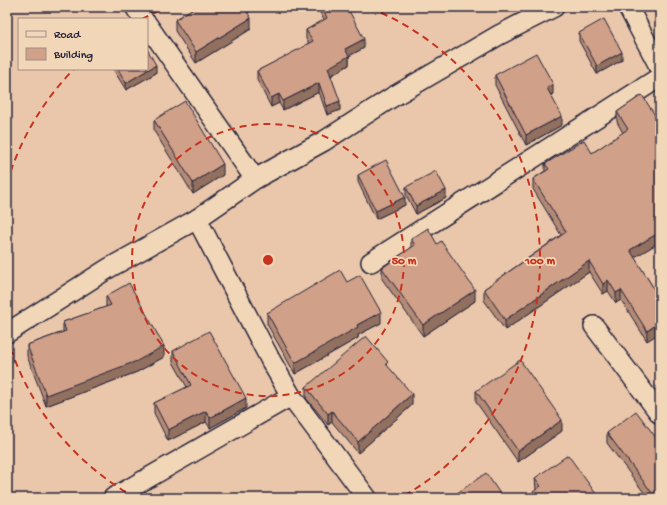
<svg xmlns="http://www.w3.org/2000/svg" width="667" height="505" viewBox="0 0 667 505" font-family="'Gochi Hand',sans-serif">
	<style>
		.lines { fill: none; stroke-linecap: round; stroke-linejoin: round }
		.minor-casing { stroke: #22223b; stroke-width: 22 }
		.minor { stroke: #f2d6b8; stroke-width: 19 }
		.wall { fill: #b38a75; stroke: #22223b }
		.shaded-wall { fill: #92705f; stroke: #22223b }
		.building { fill: #d0a088; stroke: #22223b }
		.ring { fill: none; stroke: #c8321e; stroke-width: 2; stroke-dasharray: 7 5 }
		.centre { fill: #c8321e; stroke: #f2d6b8; stroke-width: 2 }
		.ring-label { font-size: 12px; text-anchor: middle; font-weight: bold; fill: #c8321e; stroke: #f2d6b8; stroke-width: 3.5; stroke-linejoin: round; paint-order: stroke }
	</style>
	<rect width="100%" height="100%" fill="#eac7aa"/>
	<filter id="ink" filterUnits="userSpaceOnUse"><feTurbulence type="fractalNoise" baseFrequency=".025" numOctaves="2"/><feDisplacementMap in="SourceGraphic" scale="8" xChannelSelector="R" yChannelSelector="G"/><feConvolveMatrix kernelMatrix="1 2 1 2 8 2 1 2 1" color-interpolation-filters="sRGB"/></filter>
	<g filter="url(#ink)">
		<g class="lines">
			<defs>
				<g id="minor">
					<polyline points="135,7 143,19"/>
					<polyline points="628,7 660,68"/>
					<polyline points="147,24 255,179"/>
					<polyline points="197,219 271,361 291,396 367,498"/>
					<polyline points="371,262 660,77"/>
					<polyline points="594,326 660,414"/>
					<polyline points="7,333 109,268 197,219 255,179 324,141 391,98 499,35 554,7"/>
					<polyline points="113,498 291,396"/>
				</g>
			</defs>
			<!-- minor casing -->
			<use href="#minor" class="minor-casing"/>
			<!-- minor -->
			<use href="#minor" class="minor"/>
		</g>
		<!-- wall -->
		<g class="wall">
			<polygon points="195,7 257,7 247,13 251,29 196,63 175,31 175,20"/>
			<polygon points="318,7 339,7 364,48 349,56 349,65 331,76 340,110 327,115 319,92 283,110 279,103 271,107 257,80 257,71 305,47 305,45 309,43 306,39 306,30 324,20 318,9"/>
			<polygon points="579,33 622,60 597,74 579,41"/>
			<polygon points="113,69 147,69 156,73 126,90"/>
			<polygon points="495,75 553,94 551,95 562,125 526,145 495,85"/>
			<polygon points="642,95 660,242 634,257 656,292 647,341 621,300 616,303 608,291 603,294 589,272 505,330 484,300 484,289 561,235 533,189 533,179 545,171 545,164 592,153 623,133 617,122 617,112"/>
			<polygon points="154,120 223,175 193,194 154,131"/>
			<polygon points="358,175 405,205 376,219 358,182"/>
			<polygon points="406,187 446,198 416,214 406,195"/>
			<polygon points="411,239 437,244 475,301 423,336 382,279 382,268 411,248"/>
			<polygon points="347,282 381,323 358,335 358,338 295,374 267,324 267,313"/>
			<polygon points="106,296 164,357 137,372 46,406 27,356 27,345 63,332 63,322 106,307"/>
			<polygon points="173,351 246,408 210,428 206,422 168,441 154,413 154,403 187,387 173,362"/>
			<polygon points="388,367 412,405 358,453 332,422 328,425 306,398 306,387"/>
			<polygon points="476,391 562,431 518,462 476,402"/>
			<polygon points="607,433 660,498 648,498 607,443"/>
			<polygon points="535,478 599,498 536,490"/>
		</g>
		<!-- shaded-wall -->
		<g class="shaded-wall">
			<polygon points="242,7 257,7 242,16"/>
			<polygon points="251,18 251,29 196,63 196,52"/>
			<polygon points="364,39 364,48 349,56 349,65 328,77 328,68 345,49"/>
			<polygon points="622,52 622,60 597,74 597,66"/>
			<polygon points="156,65 156,73 126,90 126,83"/>
			<polygon points="319,83 319,92 283,110 283,101"/>
			<polygon points="553,84 553,94 547,97 547,88"/>
			<polygon points="279,94 279,103 271,107 271,98"/>
			<polygon points="340,101 340,110 327,115 327,106"/>
			<polygon points="562,116 562,125 526,145 526,135"/>
			<polygon points="223,164 223,175 193,194 193,183"/>
			<polygon points="446,190 446,198 416,214 416,206"/>
			<polygon points="405,197 405,205 376,219 376,211"/>
			<polygon points="660,232 660,242 630,260 630,250"/>
			<polygon points="589,261 589,272 505,330 505,320"/>
			<polygon points="608,280 608,291 603,294 603,284"/>
			<polygon points="475,290 475,301 423,336 423,325"/>
			<polygon points="621,290 621,300 616,303 616,293"/>
			<polygon points="381,312 381,323 358,335 358,338 295,374 295,363 357,325"/>
			<polygon points="660,322 660,333 647,341 647,331"/>
			<polygon points="164,346 164,357 137,372 46,406 46,395"/>
			<polygon points="412,394 412,405 358,453 358,442"/>
			<polygon points="246,398 246,408 210,428 210,418"/>
			<polygon points="206,411 206,422 168,441 168,430"/>
			<polygon points="332,411 332,422 328,425 328,414"/>
			<polygon points="562,420 562,431 518,462 518,451"/>
			<rect x="7" y="432" width="1" height="11"/>
		</g>
		<!-- building -->
		<g class="building">
			<polygon points="195,7 244,7 251,18 196,52 175,20"/>
			<polygon points="322,7 339,7 341,11 347,7 364,39 345,49 349,56 328,68 340,101 327,106 319,83 283,101 279,94 271,98 257,71 305,46 305,45 313,41 306,30 327,18"/>
			<polygon points="604,19 622,52 597,66 579,33"/>
			<polygon points="147,49 156,65 126,83 118,69 147,69"/>
			<polygon points="536,53 553,84 547,88 562,116 526,135 495,75"/>
			<polygon points="642,95 660,123 660,232 630,250 656,292 660,289 660,322 647,331 621,290 616,293 608,280 603,284 589,261 505,320 484,289 566,232 533,179 549,169 545,164 584,140 592,153 628,129 617,112"/>
			<polygon points="185,101 223,164 193,183 154,120"/>
			<polygon points="386,160 405,197 376,211 358,175"/>
			<polygon points="436,171 446,190 416,206 406,187"/>
			<polygon points="428,228 437,244 441,241 475,290 423,325 382,268 415,245 411,239"/>
			<polygon points="340,270 347,282 360,275 381,312 357,325 358,327 295,363 267,313"/>
			<polygon points="129,283 164,346 137,361 46,395 27,345 66,331 63,322 111,305 106,296"/>
			<polygon points="209,331 246,398 210,418 206,411 168,430 154,403 191,385 173,351"/>
			<polygon points="366,336 388,362 386,364 412,394 358,442 332,411 328,414 306,387"/>
			<polygon points="520,360 562,420 518,451 476,391"/>
			<polygon points="636,411 660,443 660,498 656,498 607,433"/>
			<polygon points="568,455 599,498 525,498 541,486 535,478"/>
			<polygon points="486,473 503,498 450,498"/>
		</g>
	</g>
	<!-- distance rings -->
	<g class="ring">
		<circle cx="268" cy="260" r="136"/>
		<path d="M136 498A272 272 0 0 1 7 337M7 183A272 272 0 0 1 74 69M142 19A272 272 0 0 1 166 8M370 8A272 272 0 0 1 400 498"/>
	</g>
	<circle cx="268" cy="260" r="6" class="centre"/>
	<g class="ring-label">
		<text x="404" y="264">50 m</text>
		<text x="540" y="264">100 m</text>
	</g>
	<!-- margin -->
	<rect width="667" height="505" fill="none" stroke="#f2d6b8" stroke-width="24"/>
	<rect x="12" y="12" width="643" height="481" fill="none" stroke="#22223b" stroke-width="1.5" filter="url(#ink)"/>
	<!-- legend -->
	<rect x="18" y="18" width="130" height="52" fill="#f2d6b8" stroke="#9f8e86"/>
	<rect x="26" y="31" width="20" height="6" fill="#f2d6b8" stroke="#9f8e86"/>
	<text x="54" y="38" font-size="12" fill="#22223b">Road</text>
	<rect x="26" y="48" width="20" height="12" fill="#d0a088" stroke="#9f8e86"/>
	<text x="54" y="58" font-size="12" fill="#22223b">Building</text>
</svg>
